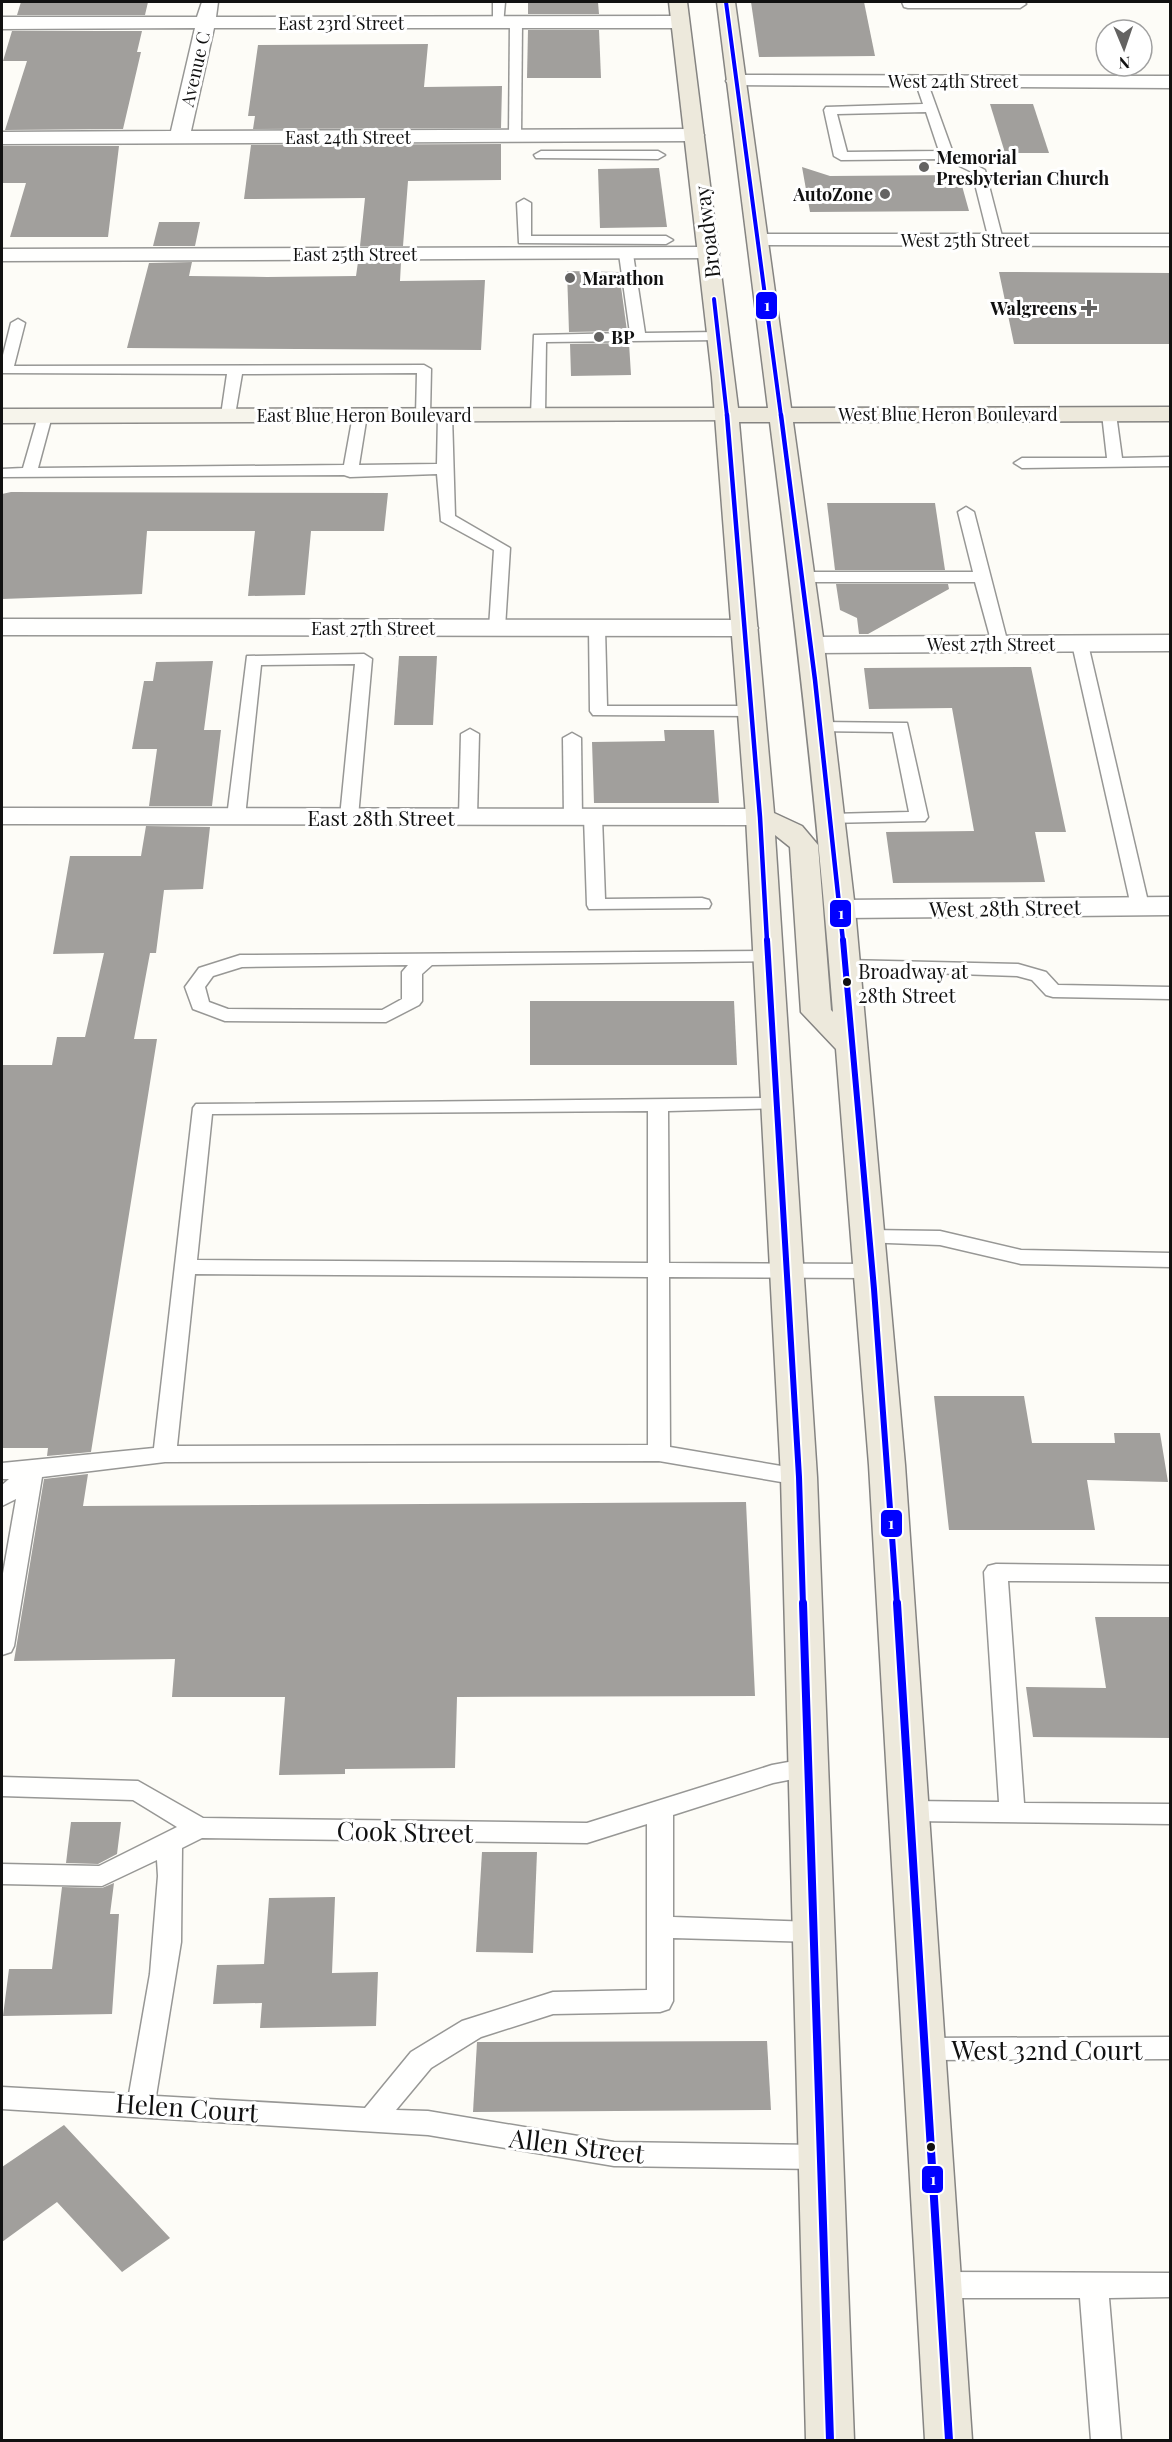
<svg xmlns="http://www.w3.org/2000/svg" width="1172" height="2442" viewBox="0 0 1172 2442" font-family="'Playfair Display',serif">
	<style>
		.building { fill: #a19f9c }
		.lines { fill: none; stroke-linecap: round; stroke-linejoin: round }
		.service-casing { stroke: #979795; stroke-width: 3 }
		.minor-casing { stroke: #979795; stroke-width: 3 }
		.secondary-casing { stroke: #8e8d8b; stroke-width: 3 }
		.primary-casing { stroke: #858482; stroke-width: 3 }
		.service { fill: #fffffe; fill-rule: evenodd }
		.minor { fill: #fffffe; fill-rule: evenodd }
		.secondary { fill: #f6f4eb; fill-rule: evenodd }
		.primary { fill: #ede9dc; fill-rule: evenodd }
		.bus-1-far3-casing { stroke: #fff; stroke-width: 7 }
		.bus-1-far2-casing { stroke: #fff; stroke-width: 8 }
		.bus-1-far1-casing { stroke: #fff; stroke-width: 10 }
		.bus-1-casing { stroke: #fff; stroke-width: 12 }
		.bus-1-far3 { stroke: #00f; stroke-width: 4 }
		.bus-1-far2 { stroke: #00f; stroke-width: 4.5 }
		.bus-1-far1 { stroke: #00f; stroke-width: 6 }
		.bus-1 { stroke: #00f; stroke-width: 8 }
		.poi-dot { fill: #646362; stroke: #fff; stroke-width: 2 }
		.bus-dot { fill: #111; stroke: #fff; stroke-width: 2 }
		.labels { text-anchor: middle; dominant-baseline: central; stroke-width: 6; stroke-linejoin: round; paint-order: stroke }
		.far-street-label { font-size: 18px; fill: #111; stroke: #fff }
		.far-poi-label { font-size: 18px; font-weight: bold; fill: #111; stroke: #fff; text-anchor: start }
		.bus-label { font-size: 20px; fill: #111; stroke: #fff; text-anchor: start }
		.street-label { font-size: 21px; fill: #111; stroke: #fff }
		.near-street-label { font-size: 26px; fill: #111; stroke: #fff }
		.line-badge { stroke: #fff; stroke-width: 2 }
		.badge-label { font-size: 16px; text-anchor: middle; font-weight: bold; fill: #fff }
	</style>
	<rect width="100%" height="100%" fill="#fdfcf7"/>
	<!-- building -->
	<g class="building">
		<polygon points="21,2 148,2 145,15 17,15"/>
		<polygon points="528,2 598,2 599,14 528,14"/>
		<polygon points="751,2 864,2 875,56 759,57"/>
		<polygon points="528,30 599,30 601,78 527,78"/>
		<polygon points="12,31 142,31 137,52 141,52 123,129 5,130 27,61 3,61"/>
		<polygon points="428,44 424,87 502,86 501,128 253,129 255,116 248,116 258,45"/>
		<polygon points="990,104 1033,104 1049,153 1005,153"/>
		<polygon points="501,144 501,180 408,181 403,246 360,246 365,198 244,199 251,145"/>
		<polygon points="2,146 119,146 108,237 10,237 26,183 2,183"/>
		<polygon points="802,167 830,176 959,175 969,211 810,212"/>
		<polygon points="659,168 667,227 600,228 598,169"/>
		<polygon points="159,222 200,222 195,246 153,246"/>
		<polygon points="192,262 189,276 267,277 356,276 358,262 401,262 400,281 485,280 481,350 127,348 149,263"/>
		<polygon points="567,271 619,272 627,331 569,332"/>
		<polygon points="999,272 1170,273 1170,344 1014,344"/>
		<polygon points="629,343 631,375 571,376 570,344"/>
		<polygon points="11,492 388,493 384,531 311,531 305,595 248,596 255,531 147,531 142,594 2,599 2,494"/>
		<polygon points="827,503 935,503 945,570 835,570"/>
		<polygon points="836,584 948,584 949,589 868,634 859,634 857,618 840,610"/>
		<polygon points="399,656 437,656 433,725 394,725"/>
		<polygon points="213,661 204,730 221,730 212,806 149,806 157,749 132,749 144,681 153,681 156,662"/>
		<polygon points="1031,667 1066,832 1035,832 1045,882 893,883 886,832 974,831 952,708 869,709 864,668"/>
		<polygon points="664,730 714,730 719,803 594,803 592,742 665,741"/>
		<polygon points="146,826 210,827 203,889 164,890 156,953 150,953 134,1039 157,1039 91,1452 47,1456 48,1448 2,1448 2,1065 52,1065 57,1037 85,1037 104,953 53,954 70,856 141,856"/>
		<polygon points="530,1001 734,1001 737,1065 530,1065"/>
		<polygon points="934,1396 1024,1396 1032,1443 1115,1443 1114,1433 1160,1433 1168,1482 1087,1480 1095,1530 949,1530"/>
		<polygon points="88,1474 83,1506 746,1502 755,1696 457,1697 455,1768 345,1769 345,1774 279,1775 285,1697 172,1697 175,1659 14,1661 44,1479"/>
		<polygon points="1095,1617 1170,1617 1170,1738 1033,1737 1026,1687 1106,1688"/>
		<polygon points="71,1822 121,1822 117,1854 98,1864 66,1863"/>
		<polygon points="482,1852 537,1852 533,1953 476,1952"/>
		<polygon points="114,1883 110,1914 119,1914 112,2014 3,2016 9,1969 52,1969 62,1887 102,1888"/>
		<polygon points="335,1897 332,1973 378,1972 376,2026 260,2028 262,2003 213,2004 217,1965 264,1964 269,1898"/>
		<polygon points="767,2041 771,2110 473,2112 477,2042"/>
		<polygon points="64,2125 170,2238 122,2272 57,2202 2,2242 2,2167"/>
	</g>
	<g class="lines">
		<defs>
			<g id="service">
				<polygon points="493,2 505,2 503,25 493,22"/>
				<polygon points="902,2 1024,2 1026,4 1020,8 908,8 904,7"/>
				<polygon points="516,18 522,22 521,136 515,140 509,136 510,22"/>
				<path d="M921,77L927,81L953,153L985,170L1003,240L1001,243H991L989,240L972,172L945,159L841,160L834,156L824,110L826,107L923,104L915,81ZM926,112L939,151L847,152L837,114Z"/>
				<polygon points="541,151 658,151 665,155 658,159 536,158 534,155"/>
				<polygon points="524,199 531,203 531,236 666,236 673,240 666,244 519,243 517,203"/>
				<polygon points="626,250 633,254 645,333 718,332 725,336 718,340 546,342 545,415 543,418 533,418 531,415 534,335 630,333 619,254"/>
				<polygon points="18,319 25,323 14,366 424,365 431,369 430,415 423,419 416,415 417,373 242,374 235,415 228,419 221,415 227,374 2,373 2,359 11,323"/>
				<polygon points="1109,410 1116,414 1122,458 1170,457 1170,466 1022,468 1014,463 1022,458 1107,458 1102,414"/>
				<polygon points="360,411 367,415 359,465 437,464 438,415 445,411 452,415 455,516 510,548 505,628 503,632 497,633 489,628 494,550 441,521 437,474 350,477 344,475 2,477 2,469 23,468 38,416 45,412 52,416 38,468 344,465 353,415"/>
				<polygon points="966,507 974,512 1008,644 1006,648 994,648 992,644 975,582 801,582 793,577 801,572 973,572 958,512"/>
				<polygon points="597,623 605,628 607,706 752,706 761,711 752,716 593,715 590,711 589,628"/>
				<polygon points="1080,639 1088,644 1149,906 1140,912 1131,906 1072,644"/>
				<polygon points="364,654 372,659 358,817 355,821 349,822 340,817 355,664 261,665 245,817 236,822 230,821 227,817 247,656"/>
				<polygon points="820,722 907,723 928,817 925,821 825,823 822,819 825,815 831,814 909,812 893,732 814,731 811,727 814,723"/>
				<polygon points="470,729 479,734 477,817 468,822 459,817 461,734"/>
				<polygon points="572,733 581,738 582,817 573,822 564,817 563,738"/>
				<polygon points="593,812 602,817 605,899 702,898 709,900 711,904 709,908 589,909 587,905 584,817"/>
				<path d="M769,951L779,957L776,961L432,965L422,974V1001L419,1005L386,1022L225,1021L193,1009L185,987L199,968L240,955ZM408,965L402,972V999L382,1010L228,1009L209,1002L205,987L213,976L242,967Z"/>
				<polygon points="845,960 1018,964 1046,972 1058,985 1170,987 1170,999 1053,997 1046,995 1032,980 1017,976 838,970 835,966"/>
				<path d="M776,1098L783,1100L786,1104L783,1108L668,1111L669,1263L872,1264L880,1266L883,1271L880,1276L872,1278L669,1277L670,1447L799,1469L807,1471L810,1477L807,1483L799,1485L659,1461L165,1462L42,1477L14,1646L11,1652L2,1655V1579L16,1499L2,1506V1485L9,1479H2V1463L154,1448L193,1108L196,1104ZM648,1111V1263L197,1260L212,1114ZM195,1274L648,1277V1445L177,1446Z"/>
				<polygon points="869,1230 940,1231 1021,1250 1170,1253 1170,1267 1021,1264 940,1245 862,1242 858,1237 862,1232"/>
				<polygon points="996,1564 1170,1566 1170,1582 1008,1581 1024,1803 1170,1804 1170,1824 910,1821 901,1818 897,1811 901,1804 910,1801 999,1802 984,1572 988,1566"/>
				<path d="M810,1758L819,1760L823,1767L819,1774L773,1783L673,1815V1917L814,1922L823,1925L827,1932L823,1939L814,1942L673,1938V2001L669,2009L660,2012L553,2014L481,2037L431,2068L396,2110L428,2111L614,2142L819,2145L829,2149L833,2157L829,2165L819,2169L614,2166L428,2135L2,2109V2087L129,2094L150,1974L158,1876L157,1860L102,1886L2,1884V1864L99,1866L177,1827L133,1800L2,1796V1777L138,1781L203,1818L587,1823L772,1765ZM647,1824V1990L553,1992L462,2021L411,2052L365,2108L156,2096L181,1942L182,1848L202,1838L587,1843Z"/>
				<polygon points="1170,2037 1170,2059 924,2060 914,2057 910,2049 914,2041 924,2038"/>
				<polygon points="939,2272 1170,2273 1170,2297 1109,2298 1121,2440 1091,2440 1080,2298 939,2298 929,2294 925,2285 929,2276"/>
			</g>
			<g id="minor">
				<polygon points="202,2 218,2 216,17 680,16 689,22 680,28 214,28 191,131 694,129 701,131 704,135 701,139 694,141 2,144 2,132 171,131 195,28 2,29 2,17 197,17"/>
				<polygon points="736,75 1170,76 1170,88 729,85 726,81 729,77"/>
				<polygon points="759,234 1170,234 1170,246 751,245 748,240 751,235"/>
				<polygon points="708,247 716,248 719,253 716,258 2,261 2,249"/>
				<polygon points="2,619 745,620 754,622 758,628 754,634 745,636 2,635"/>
				<polygon points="1170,635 1170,651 811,653 802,651 798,645 802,639 811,637"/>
				<polygon points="2,808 760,809 770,811 774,817 770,823 760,825 2,824"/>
				<polygon points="1170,897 1170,915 840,918 830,915 825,909 830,903 840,900"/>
			</g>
			<polygon id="secondary" points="726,408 734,410 738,415 734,420 2,423 2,409"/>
			<path id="primary" d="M669,2H687L738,408H768L717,2H735L791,408L1170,407V421L793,422L824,645L855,909L905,1465L972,2440H925L869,1465L836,1049L801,1012L790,847L775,835L817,1477L854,2440H806L781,1477L746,817L712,377ZM739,422H770C795,618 818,815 833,1012L831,1010L818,845L802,826L774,813Z"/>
		</defs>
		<!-- service casing -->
		<use href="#service" class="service-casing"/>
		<!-- minor casing -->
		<use href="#minor" class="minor-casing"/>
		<!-- secondary casing -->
		<use href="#secondary" class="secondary-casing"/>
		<!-- primary casing -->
		<use href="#primary" class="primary-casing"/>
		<!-- service -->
		<use href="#service" class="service"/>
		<!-- minor -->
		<use href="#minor" class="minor"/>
		<!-- secondary -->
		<use href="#secondary" class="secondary"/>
		<!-- primary -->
		<use href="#primary" class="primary"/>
		<defs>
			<g id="bus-1-far3">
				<polyline points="726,2 781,416"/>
				<polyline points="714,299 727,416"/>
			</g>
			<g id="bus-1-far2">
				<polyline points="727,415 760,817 767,941"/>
				<polyline points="781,415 815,680 843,941"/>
			</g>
			<g id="bus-1-far1">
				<polyline points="767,940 799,1477 803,1605"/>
				<polyline points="843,940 874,1289 897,1605"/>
			</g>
			<g id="bus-1">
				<polyline points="803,1603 830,2440"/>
				<polyline points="897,1603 949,2440"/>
			</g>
		</defs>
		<!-- bus-1-far3 casing -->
		<use href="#bus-1-far3" class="bus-1-far3-casing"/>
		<!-- bus-1-far2 casing -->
		<use href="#bus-1-far2" class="bus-1-far2-casing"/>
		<!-- bus-1-far1 casing -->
		<use href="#bus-1-far1" class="bus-1-far1-casing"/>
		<!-- bus-1 casing -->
		<use href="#bus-1" class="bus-1-casing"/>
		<!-- bus-1-far3 -->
		<use href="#bus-1-far3" class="bus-1-far3"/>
		<!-- bus-1-far2 -->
		<use href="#bus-1-far2" class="bus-1-far2"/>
		<!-- bus-1-far1 -->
		<use href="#bus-1-far1" class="bus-1-far1"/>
		<!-- bus-1 -->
		<use href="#bus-1" class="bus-1"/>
	</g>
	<!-- markers -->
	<g class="poi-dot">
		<circle cx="924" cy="167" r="6"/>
		<circle cx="885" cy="194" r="6"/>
		<circle cx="570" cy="278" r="6"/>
		<path d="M1086 299h6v6h6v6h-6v6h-6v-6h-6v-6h6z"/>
		<circle cx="599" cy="337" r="6"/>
	</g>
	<g class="bus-dot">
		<circle cx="847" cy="982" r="5"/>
		<circle cx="931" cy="2147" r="5"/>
	</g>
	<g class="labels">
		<!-- far-street labels -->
		<g class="far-street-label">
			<text x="341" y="23">East 23rd Street</text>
			<text transform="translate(195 69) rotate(-77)">Avenue C</text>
			<text x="953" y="81">West 24th Street</text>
			<text x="348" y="137">East 24th Street</text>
			<text x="965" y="240">West 25th Street</text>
			<text x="355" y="254">East 25th Street</text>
			<text x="948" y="414">West Blue Heron Boulevard</text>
			<text x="364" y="415">East Blue Heron Boulevard</text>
			<text x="373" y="628">East 27th Street</text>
			<text x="991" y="644">West 27th Street</text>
		</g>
		<!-- far-poi labels -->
		<g class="far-poi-label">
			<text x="936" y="157">Memorial<tspan x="936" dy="21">Presbyterian Church</tspan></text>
			<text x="873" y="194" text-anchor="end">AutoZone</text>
			<text x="582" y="278">Marathon</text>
			<text x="1077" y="308" text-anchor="end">Walgreens</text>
			<text x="611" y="337">BP</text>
		</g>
		<!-- bus labels -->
		<g class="bus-label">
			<text x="858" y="970">Broadway at<tspan x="858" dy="24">28th Street</tspan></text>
		</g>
		<!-- street labels -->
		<g class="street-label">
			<text transform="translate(706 232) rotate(-97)">Broadway</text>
			<text x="381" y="817">East 28th Street</text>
			<text transform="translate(1005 907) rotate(-1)">West 28th Street</text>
		</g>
		<!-- near-street labels -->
		<g class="near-street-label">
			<text transform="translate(405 1831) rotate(1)">Cook Street</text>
			<text x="1047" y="2049">West 32nd Court</text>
			<text transform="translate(187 2107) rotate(4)">Helen Court</text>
			<text transform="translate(577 2145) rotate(7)">Allen Street</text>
		</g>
	</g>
	<g class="line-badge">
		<rect x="755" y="291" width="23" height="29" rx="6" fill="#00f"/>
		<rect x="829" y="899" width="23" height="29" rx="6" fill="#00f"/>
		<rect x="880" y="1509" width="23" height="29" rx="6" fill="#00f"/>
		<rect x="921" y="2165" width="23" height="29" rx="6" fill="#00f"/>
	</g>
	<g class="badge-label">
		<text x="767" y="311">1</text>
		<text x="841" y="919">1</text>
		<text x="891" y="1529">1</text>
		<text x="933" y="2185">1</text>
	</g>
	<!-- border -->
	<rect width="1172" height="2442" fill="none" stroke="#111111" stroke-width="6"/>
	<!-- north arrow -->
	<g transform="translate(1124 48) rotate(178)"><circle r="28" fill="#ffffff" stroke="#a0a0a0" stroke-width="1.5"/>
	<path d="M0-4.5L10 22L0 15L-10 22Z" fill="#646362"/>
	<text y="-9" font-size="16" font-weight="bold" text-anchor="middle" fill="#111111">N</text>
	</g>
</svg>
